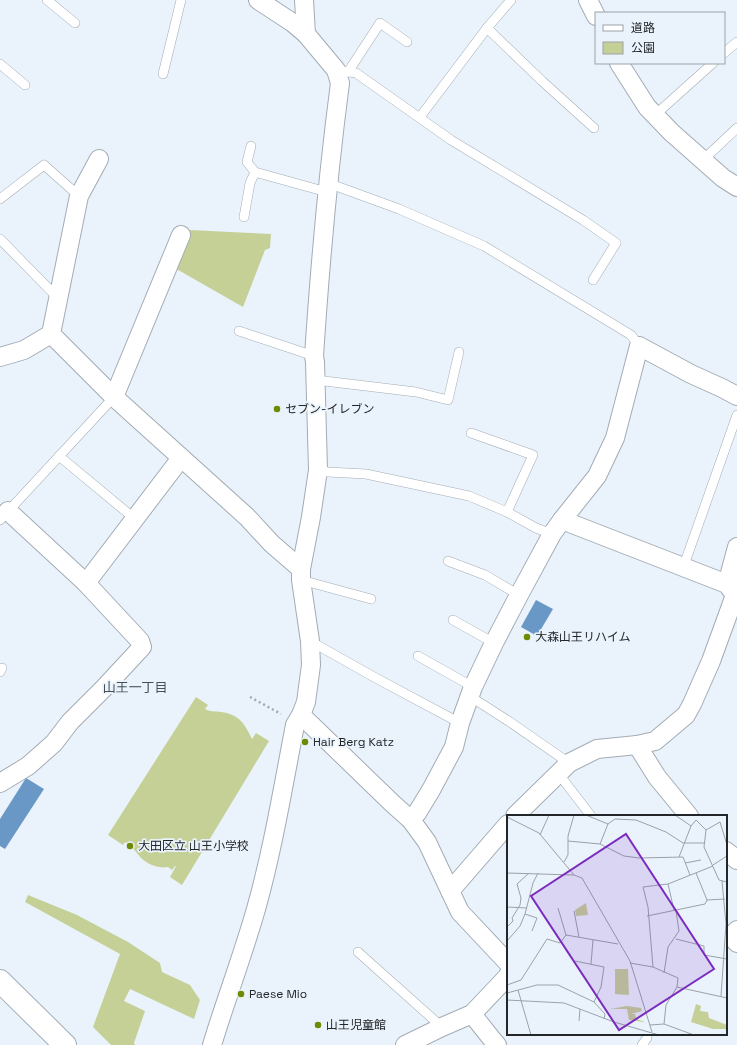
<svg xmlns="http://www.w3.org/2000/svg" width="737" height="1045" viewBox="0 0 737 1045" font-family="'Space Grotesk','Noto Sans JP',sans-serif">
	<style>
		.green { fill: #c5d097 }
		.water { fill: #6998c6 }
		.lines { fill: none; stroke-linecap: round; stroke-linejoin: round }
		.lane-casing { stroke: #a3acb4; stroke-width: 10 }
		.street-casing { stroke: #a3acb4; stroke-width: 20 }
		.secondary-casing { stroke: #a3acb4; stroke-width: 24 }
		.path { stroke: #a2a9b0; stroke-width: 2.5; stroke-dasharray: 2 3; stroke-linecap: butt }
		.lane { stroke: #fff; stroke-width: 9 }
		.street { stroke: #fff; stroke-width: 18 }
		.secondary { stroke: #fff; stroke-width: 22 }
		.poi-dot { fill: #6e8a02; stroke: #eaf3fc; stroke-width: 1.5 }
		.labels { text-anchor: middle; dominant-baseline: central; stroke-width: 3.5; stroke-linejoin: round; paint-order: stroke }
		.poi-label { font-size: 12px; fill: #232629; stroke: #eaf3fc; text-anchor: start }
		.neighbourhood-label { font-size: 13px; fill: #474f56; stroke: #eaf3fc }
		.inset-road { fill: none; stroke: #9aa1a8; stroke-width: 1 }
		.view { fill: #7b2cbf; fill-opacity: 0.15; stroke: #7b2cbf; stroke-width: 2 }
		.inset-edge { fill: none; stroke: #232629; stroke-width: 2 }
	</style>
	<rect width="100%" height="100%" fill="#eaf3fc"/>
	<!-- green -->
	<g class="green">
		<polygon points="190,230 271,234 270,248 265,250 243,307 173,267"/>
		<path d="M196,697L208,705L205,709C210,712 215,711 221,712C240,715 244,723 252,739L256,733L269,741L182,885L170,877L176,866H175L172,870L168,867C159,869 147,864 141,858C135,851 133,847 125,842L123,845L108,835Z"/>
		<polygon points="28,895 77,915 128,942 160,963 162,972 190,985 200,1000 194,1019 130,989 124,1001 145,1011 134,1043 135,1045 111,1045 93,1027 120,954 25,902"/>
	</g>
	<!-- water -->
	<g class="water">
		<polygon points="536,600 553,609 537,636 521,627"/>
		<polygon points="26,778 44,789 5,849 0,846 0,819"/>
	</g>
	<g class="lines">
		<defs>
			<g id="lane">
				<polyline points="47,0 75,23"/>
				<polyline points="487,28 542,81 594,128"/>
				<polyline points="724,53 737,42"/>
				<polyline points="0,64 25,85"/>
				<polyline points="336,70 356,73 451,140 583,220 616,243 593,280"/>
				<polyline points="348,72 380,23 407,42"/>
				<polyline points="163,74 181,0"/>
				<polyline points="655,115 713,63"/>
				<polyline points="420,117 487,28 511,0"/>
				<polyline points="251,146 247,162 255,172 327,192"/>
				<polyline points="703,160 737,128"/>
				<polyline points="329,182 336,186 399,209 484,246 631,335 639,346"/>
				<polyline points="0,199 44,165 79,196"/>
				<polyline points="244,217 250,183 255,172"/>
				<polyline points="0,239 58,298"/>
				<polyline points="239,331 314,356"/>
				<polyline points="316,380 416,392 448,400 459,352"/>
				<polyline points="471,433 533,455 507,512"/>
				<polyline points="59,456 135,519"/>
				<polyline points="318,470 328,472 366,474 469,496 507,512 536,528 552,534"/>
				<polyline points="0,520 114,397"/>
				<polyline points="448,561 485,575 519,595"/>
				<polyline points="683,568 737,415"/>
				<polyline points="301,580 371,599"/>
				<polyline points="453,620 494,643"/>
				<polyline points="310,641 374,677 460,723"/>
				<polyline points="418,656 473,687"/>
				<polyline points="0,672 2,668"/>
				<polyline points="471,697 510,722 569,763"/>
				<polyline points="558,773 591,816"/>
				<polyline points="358,952 442,1027"/>
				<polyline points="642,1045 647,1038"/>
			</g>
			<g id="street">
				<polyline points="258,0 293,23 306,34"/>
				<polyline points="588,0 596,16"/>
				<polyline points="619,63 647,107 671,132 723,178 737,187"/>
				<polyline points="51,334 114,397 247,517 272,544 301,569"/>
				<polyline points="0,357 24,350 51,334 79,196 99,159"/>
				<polyline points="114,397 181,235"/>
				<polyline points="562,520 727,584 735,595 737,595"/>
				<polyline points="86,583 181,458"/>
				<polyline points="727,584 737,547"/>
				<polyline points="301,715 393,804 411,820 427,842 460,912 508,963"/>
				<polyline points="637,745 657,777 689,816"/>
				<polyline points="0,783 28,766 54,743 70,722 104,688 142,647 140,641 86,583 8,511"/>
				<polyline points="515,816 569,763 597,749 637,745 655,741 686,715 692,704 711,661 735,595"/>
				<polyline points="411,820 417,813 431,790 454,747 460,723 473,687 494,643 519,595 552,534 562,520 597,476 615,438 639,346 691,374 722,388 737,396"/>
				<polyline points="726,851 737,860"/>
				<polyline points="450,891 508,824"/>
				<polyline points="737,930 731,936 737,943"/>
				<polyline points="472,1014 491,1038 497,1045"/>
				<path d="M212,1045C226,999 243,955 256,909C273,849 283,787 295,725L301,715L306,702L311,665L310,641L301,580V569L311,517L318,470L315,362L314,356C320,265 328,174 340,83L336,70L306,34L304,0"/>
				<polyline points="405,1045 442,1027 472,1014 507,977 508,975"/>
			</g>
			<polyline id="secondary" points="0,981 65,1045"/>
		</defs>
		<!-- lane casing -->
		<use href="#lane" class="lane-casing"/>
		<!-- street casing -->
		<use href="#street" class="street-casing"/>
		<!-- secondary casing -->
		<use href="#secondary" class="secondary-casing"/>
		<!-- path -->
		<polyline class="path" points="250,697 281,714"/>
		<!-- lane -->
		<use href="#lane" class="lane"/>
		<!-- street -->
		<use href="#street" class="street"/>
		<!-- secondary -->
		<use href="#secondary" class="secondary"/>
	</g>
	<!-- markers -->
	<g class="poi-dot">
		<circle cx="277" cy="409" r="4"/>
		<circle cx="527" cy="637" r="4"/>
		<circle cx="305" cy="742" r="4"/>
		<circle cx="130" cy="846" r="4"/>
		<circle cx="241" cy="994" r="4"/>
		<circle cx="318" cy="1025" r="4"/>
	</g>
	<g class="labels">
		<!-- poi labels -->
		<g class="poi-label">
			<text x="285" y="409">セブン-イレブン</text>
			<text x="535" y="637">大森山王リハイム</text>
			<text x="313" y="742">Hair Berg Katz</text>
			<text x="138" y="846">大田区立 山王小学校</text>
			<text x="249" y="994">Paese Mio</text>
			<text x="326" y="1025">山王児童館</text>
		</g>
		<!-- neighbourhood labels -->
		<g class="neighbourhood-label">
			<text x="135" y="687">山王一丁目</text>
		</g>
	</g>
	<!-- overview -->
	<g transform="translate(507 815)">
		<rect width="220" height="220" fill="#eaf3fc"/>
		<path d="M79,88L81,100L69,101L68,95ZM108,154H121L122,180L108,179ZM189,189L194,191L193,196L201,197L202,203L220,210V214H206L184,207ZM120,191L134,193L135,196L124,199H128L129,204L139,207L122,205L120,194H103Z" fill="#c5d097"/>
		<path class="inset-road" d="M79,0L101,9M168,0L184,11L189,5L199,15L197,32L212,65L220,67M0,2L32,18L67,60L75,63L123,146L145,217M199,15L213,7L220,30M33,20L42,0M61,26L93,29L117,41L132,43L176,42L183,60M93,29L101,9L108,4L129,5L159,17L176,28H197M172,42L184,11M57,47L61,40V21L67,0M178,48L194,45M206,50L220,41M0,58L67,60M189,58L200,85M161,69L167,95M200,85L218,84M0,92L20,93M51,93L59,120M67,96L72,122M18,99L30,103L25,116M140,101L198,89L200,85M0,112L6,106L5,103L13,90L14,83L10,69L22,58M59,120L111,129M169,124L197,131V140L220,144M0,126L13,111L18,99L26,68L31,58M68,146L97,152L94,172L87,187M123,148L146,152L171,163L170,172L159,190L157,209L143,210M84,149L86,125M146,152L141,92L136,72L161,69L206,51M157,158L161,132L172,116L169,96M0,170L14,165L40,124L53,128L59,120M170,172L220,183M11,175L24,220M0,178L30,170H51L87,187L98,199L97,204M214,181L219,109L215,66M0,185L57,188L107,207L152,220M72,206L73,194M157,209L187,220"/>
		<path class="view" d="M119,19L207,154L112,215L24,81Z"/>
		<rect width="220" height="220" class="inset-edge"/>
	</g>
	<!-- legend -->
	<rect x="595" y="12" width="130" height="52" fill="#eaf3fc" stroke="#9aa1a8"/>
	<rect x="603" y="25" width="20" height="6" fill="#ffffff" stroke="#9aa1a8"/>
	<text x="631" y="32" font-size="12" fill="#232629">道路</text>
	<rect x="603" y="42" width="20" height="12" fill="#c5d097" stroke="#9aa1a8"/>
	<text x="631" y="52" font-size="12" fill="#232629">公園</text>
</svg>
